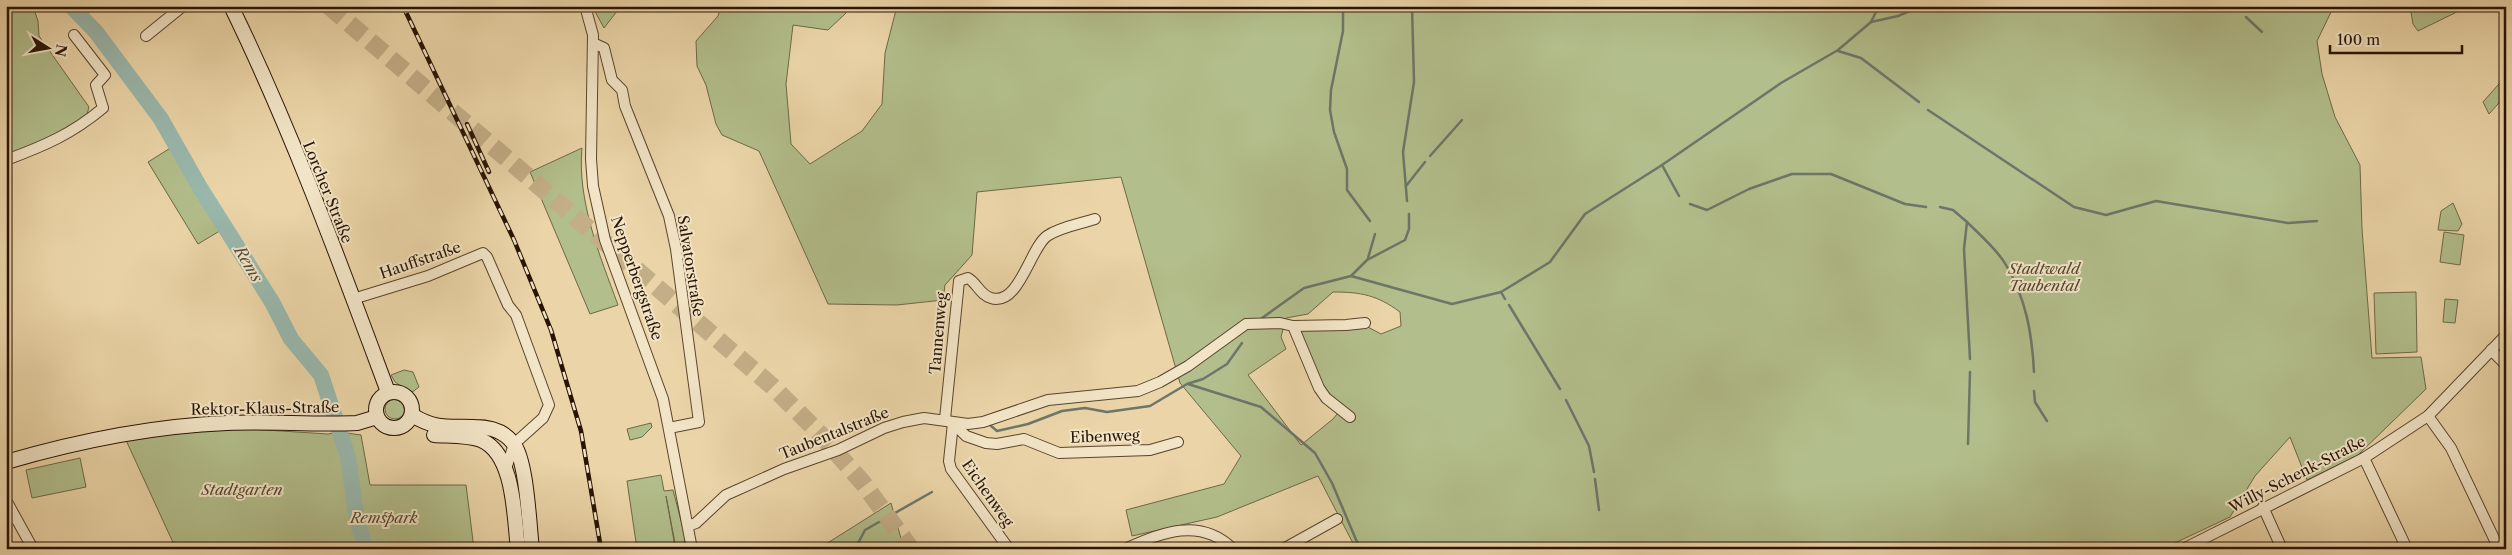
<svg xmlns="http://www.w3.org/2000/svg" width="2512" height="555" viewBox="0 0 2512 555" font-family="'Libre Caslon Text',serif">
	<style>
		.green { fill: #b2be8b; stroke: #6d6847; fill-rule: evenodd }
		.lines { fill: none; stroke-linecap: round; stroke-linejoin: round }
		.stream { stroke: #6c7669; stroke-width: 2.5 }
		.river { stroke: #99b8ad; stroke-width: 16 }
		.highway-tunnel { stroke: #c4ae87; stroke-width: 18; stroke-dasharray: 18 9; stroke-linecap: butt }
		.street-casing { stroke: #59442c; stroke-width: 12 }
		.secondary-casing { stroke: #281303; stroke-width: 16 }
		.street { stroke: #f2e4c6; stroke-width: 10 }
		.secondary { stroke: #f2e4c6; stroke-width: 14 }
		.rail-casing { stroke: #281303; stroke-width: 4.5 }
		.rail { stroke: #f2e4c6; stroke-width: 2.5; stroke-dasharray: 8; stroke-linecap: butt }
		.labels { text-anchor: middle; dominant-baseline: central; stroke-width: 4; stroke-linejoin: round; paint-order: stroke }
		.street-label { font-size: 15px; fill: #281303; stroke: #f2e4c6 }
		.park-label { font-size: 15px; font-style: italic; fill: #51462c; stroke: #f2e4c6 }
		.water-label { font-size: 16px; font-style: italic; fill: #504d3e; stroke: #f2e4c6 }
	</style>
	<rect width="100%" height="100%" fill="#ebd5a8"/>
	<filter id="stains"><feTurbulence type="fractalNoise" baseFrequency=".004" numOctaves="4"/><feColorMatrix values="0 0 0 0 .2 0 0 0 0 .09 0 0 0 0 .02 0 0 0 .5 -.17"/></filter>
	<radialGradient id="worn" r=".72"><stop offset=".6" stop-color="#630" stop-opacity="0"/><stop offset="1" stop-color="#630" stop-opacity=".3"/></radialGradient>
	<!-- green -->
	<g class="green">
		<polygon points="6,6 33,6 38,21 39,36 89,107 86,118 74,128 6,158"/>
		<polygon points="592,6 621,6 604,28"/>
		<path d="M721,6H845L846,13L828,30L793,25L786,84L791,144L810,164L862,131L882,104L885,53L897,6H2334L2317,41L2322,74L2335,117L2360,165L2362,229L2372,358L2421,357L2426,389L2358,455L2307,480L2290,437L2255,476L2230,517L2162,549H1356L1318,476L1217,517L1132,536L1126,510L1224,484L1241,456L1180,383L1121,177L977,192L972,255L945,285L943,300L897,305L828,304L759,151L722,135L716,124L706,85L697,66L696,41L718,16ZM1333,292C1361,292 1377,295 1400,312L1401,326L1381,334L1366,326L1343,330L1294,329L1320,387L1343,407L1333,419L1301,445L1248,375L1286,349L1281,337L1286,318L1308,314Z"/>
		<polygon points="2410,6 2469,6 2418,31 2413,24"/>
		<polygon points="2506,76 2506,95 2489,114 2483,102"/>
		<polygon points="172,147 223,229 198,244 148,162"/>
		<path d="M582,148C577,201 600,256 618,305L590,314L530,172Z"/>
		<polygon points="2453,203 2462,224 2458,231 2438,230 2441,211"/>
		<polygon points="2444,232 2464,235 2460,265 2440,262"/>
		<polygon points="2416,292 2417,352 2376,354 2374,293"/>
		<polygon points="2445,299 2458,300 2455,323 2443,322"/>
		<polygon points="404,370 413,372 419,387 411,393 395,382 391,375"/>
		<circle cx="395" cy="409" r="10"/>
		<polygon points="651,423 652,427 642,437 630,440 627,429"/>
		<polygon points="249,429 328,434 339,432 361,435 370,485 466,485 474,549 176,549 125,438 194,430"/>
		<polygon points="80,458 86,487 32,498 26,470"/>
		<polygon points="661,475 664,491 673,490 685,536 685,549 674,549 676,548 666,496 675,547 637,549 627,481"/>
		<polygon points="891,503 904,549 818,549"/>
	</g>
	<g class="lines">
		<!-- stream -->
		<g class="stream">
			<polyline points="1343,6 1343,31 1331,90 1330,110 1334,132 1347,169 1347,190 1370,221"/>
			<polyline points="2235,6 2237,8"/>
			<polyline points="2246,17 2262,32"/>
			<polyline points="1871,22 1898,16 1922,6"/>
			<polyline points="1838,51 1861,58 1919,102"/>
			<polyline points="1928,110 2074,207 2106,215 2156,201 2288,223 2317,221"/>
			<polyline points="1430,156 1462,120"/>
			<polyline points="1662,165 1679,196"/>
			<polyline points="1406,186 1425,162"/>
			<polyline points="1407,201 1403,152 1414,82 1412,6"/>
			<polyline points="1690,204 1707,210 1749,189 1792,174 1831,174 1905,204 1926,207"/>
			<polyline points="1940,207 1953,210 1967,222 1964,249 1970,359"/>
			<path d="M1967,222C1980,235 1997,249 2006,265C2026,299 2032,333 2034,372"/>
			<polyline points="1368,258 1375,234"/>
			<polyline points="1351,276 1367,260 1405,240 1409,229 1409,214"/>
			<polyline points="1501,292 1505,299"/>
			<polyline points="1509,305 1560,389"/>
			<polyline points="1262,318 1304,288 1351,276 1452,304 1501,292 1550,262 1585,214 1662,165 1781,83 1838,50 1871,22 1879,6"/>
			<polyline points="1188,384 1261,407 1315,453 1332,483 1360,549"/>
			<polyline points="2034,391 2035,402 2047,421"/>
			<polyline points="1566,400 1589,446 1594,472"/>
			<polyline points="990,425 997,431 1028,424 1062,411 1085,408 1107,412 1150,406 1187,384 1203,379 1227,364 1242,343"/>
			<polyline points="1968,444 1970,372"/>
			<polyline points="1595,479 1599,510"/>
			<polyline points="855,549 865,530 932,492"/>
		</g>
		<!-- river -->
		<polyline class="river" points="71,6 96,32 161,119 199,186 272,302 291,339 321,375 348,457 357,521 366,549"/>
		<!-- highway-tunnel -->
		<polyline class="highway-tunnel" points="329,6 772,386 819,433 863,483 911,549"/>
		<defs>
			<g id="street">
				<polyline points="585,6 593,35 591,159 593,186 605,240 663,399 692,549"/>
				<polyline points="146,36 183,6"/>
				<polyline points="593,43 604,48 612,80 622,90 625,106 669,216 676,249 699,422 669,428"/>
				<path d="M6,160C44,146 72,134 103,108L96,85L105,75L74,35"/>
				<polyline points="353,299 428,276 483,253 487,257 508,305 516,315 549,405 543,418 514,444 506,469"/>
				<polyline points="1293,326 1319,388 1326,398 1350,417"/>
				<polyline points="2491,350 2506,365"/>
				<polyline points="2428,416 2451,448 2499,549"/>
				<path d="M945,419L959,281L968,278C977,283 980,295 991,298C1019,307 1030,248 1047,236C1060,227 1080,224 1095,219"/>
				<polyline points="953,423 966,436 986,443 997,444 1024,439 1059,453 1150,450 1178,442"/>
				<polyline points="953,423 949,461 951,469 1009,549"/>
				<polyline points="2364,458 2407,549"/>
				<polyline points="6,500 33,549"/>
				<polyline points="2263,507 2282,549"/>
				<polyline points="688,526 696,523 726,495 784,469 838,450 884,428 903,422 924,418 968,424 983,422 1048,400 1138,391 1160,382 1188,366 1246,324 1280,323 1293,326 1346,325 1365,323"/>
				<path d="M1125,549C1161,532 1201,517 1233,549"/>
				<polyline points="1283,549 1337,519"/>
				<polyline points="2183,549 2364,458 2428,416 2506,335"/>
			</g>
			<g id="secondary">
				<path d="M231,6C292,131 340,263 388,392"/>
				<circle cx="394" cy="410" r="18"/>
				<path d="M412,415C436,430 448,426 475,427C489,427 504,431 513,443C527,460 529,524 532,549"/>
				<path d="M434,435C449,436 467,435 481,440C515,454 514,518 518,549"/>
				<path d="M6,462C78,441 152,426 227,423C270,421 314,425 357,423L377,417"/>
			</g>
		</defs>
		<!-- street casing -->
		<use href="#street" class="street-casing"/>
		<!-- secondary casing -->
		<use href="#secondary" class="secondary-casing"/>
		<!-- street -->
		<use href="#street" class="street"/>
		<!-- secondary -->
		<use href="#secondary" class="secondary"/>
		<defs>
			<g id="rail">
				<polyline points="403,6 514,240 551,330 581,431 601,549"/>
				<polyline points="467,124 489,172"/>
			</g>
		</defs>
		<!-- rail casing -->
		<use href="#rail" class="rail-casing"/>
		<!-- rail -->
		<use href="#rail" class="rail"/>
	</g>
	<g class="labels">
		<!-- street labels -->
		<g class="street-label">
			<text transform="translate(328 192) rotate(68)">Lorcher Straße</text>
			<text transform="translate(420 260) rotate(-19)">Hauffstraße</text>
			<text transform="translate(691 266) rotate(81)">Salvatorstraße</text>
			<text transform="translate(637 278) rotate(71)">Nepperbergstraße</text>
			<text transform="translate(938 333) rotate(-85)">Tannenweg</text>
			<text transform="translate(265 408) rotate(-1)">Rektor-Klaus-Straße</text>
			<text transform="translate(834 433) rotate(-22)">Taubentalstraße</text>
			<text transform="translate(1105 436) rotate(-2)">Eibenweg</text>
			<text transform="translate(2297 474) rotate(-27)">Willy-Schenk-Straße</text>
			<text transform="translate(988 493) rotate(55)">Eichenweg</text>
		</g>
		<!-- park labels -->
		<g class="park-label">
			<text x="2044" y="268">Stadtwald<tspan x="2044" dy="17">Taubental</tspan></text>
			<text x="242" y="489">Stadtgarten</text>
			<text x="384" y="517">Remspark</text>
		</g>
		<!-- water labels -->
		<g class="water-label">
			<text transform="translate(249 264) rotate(59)">Rems</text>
		</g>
	</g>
	<!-- margin -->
	<rect width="2512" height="555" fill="none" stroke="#ebd5a8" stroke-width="25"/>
	<rect x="8" y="8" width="2497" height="540" fill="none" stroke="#281303" stroke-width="2.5"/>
	<rect x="12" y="12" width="2487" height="530" fill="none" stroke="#281303"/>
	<!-- north arrow -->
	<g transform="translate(48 48) rotate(101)" stroke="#f2e4c6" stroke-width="4" paint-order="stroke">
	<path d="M0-4L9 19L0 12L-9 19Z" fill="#281303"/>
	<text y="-8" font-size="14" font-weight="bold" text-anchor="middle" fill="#281303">N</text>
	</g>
	<!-- scale -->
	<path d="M2330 45v8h132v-8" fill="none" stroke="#281303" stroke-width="2.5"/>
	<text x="2337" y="45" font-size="15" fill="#281303" stroke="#f2e4c6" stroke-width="4" paint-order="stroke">100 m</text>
	<rect width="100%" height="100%" filter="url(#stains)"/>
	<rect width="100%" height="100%" fill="url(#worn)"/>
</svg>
